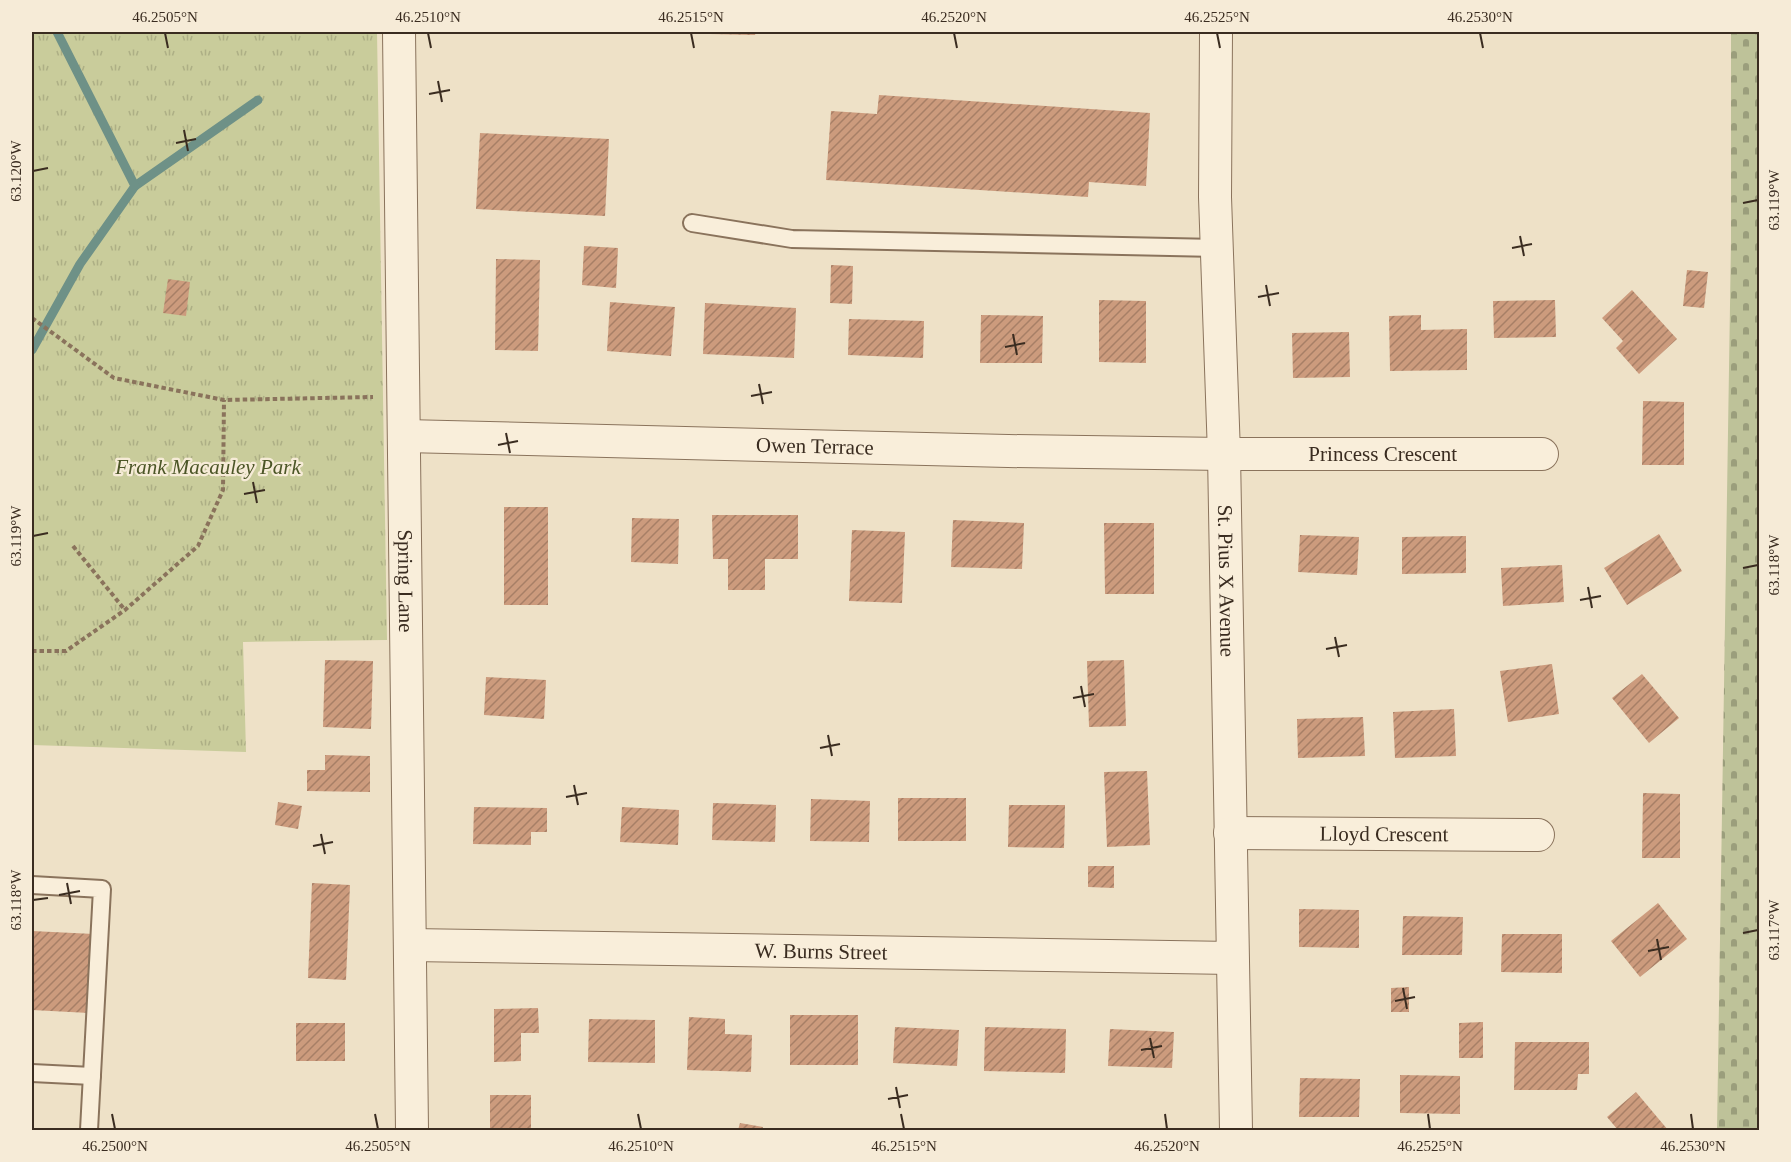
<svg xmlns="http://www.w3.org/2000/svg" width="1791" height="1162" viewBox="0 0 1791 1162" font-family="'Times New Roman',serif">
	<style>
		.cemetery { fill: url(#cemetery-stones) }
		.park { fill: url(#park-tufts) }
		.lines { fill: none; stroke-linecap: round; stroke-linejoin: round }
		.stream { stroke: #6e9187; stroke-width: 9 }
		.building { fill: url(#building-hatch) }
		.service-casing { stroke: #8a735c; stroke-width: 20 }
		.minor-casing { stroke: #8a735c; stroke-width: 34 }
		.path { stroke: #8a735c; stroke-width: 4; stroke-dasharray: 4.5 3; stroke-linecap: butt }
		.service { stroke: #f9eeda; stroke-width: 16 }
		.minor { stroke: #f9eeda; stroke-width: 32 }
		.ticks { fill: none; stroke: #3a2c20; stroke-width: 2 }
		.labels { text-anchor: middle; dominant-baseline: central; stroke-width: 4.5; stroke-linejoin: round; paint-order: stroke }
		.street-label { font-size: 21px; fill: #3a2c20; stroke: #f6ebd7 }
		.park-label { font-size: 21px; font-style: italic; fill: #4c5627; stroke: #f6ebd7 }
		.neatline { fill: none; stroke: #3a2c20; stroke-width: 2 }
		.ticks-label { font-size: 15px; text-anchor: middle; fill: #3a2c20 }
	</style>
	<defs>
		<pattern id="cemetery-stones" width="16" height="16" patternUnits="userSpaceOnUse" patternTransform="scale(1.5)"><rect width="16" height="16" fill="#bec299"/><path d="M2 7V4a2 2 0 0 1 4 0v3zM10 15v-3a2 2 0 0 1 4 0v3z" fill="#9b9e7c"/></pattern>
		<pattern id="park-tufts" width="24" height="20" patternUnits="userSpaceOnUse" patternTransform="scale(1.5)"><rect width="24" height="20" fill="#c9cc9b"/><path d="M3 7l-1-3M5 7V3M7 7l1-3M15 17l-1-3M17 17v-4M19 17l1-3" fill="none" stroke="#adaf85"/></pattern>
		<pattern id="building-hatch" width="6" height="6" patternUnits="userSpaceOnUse" patternTransform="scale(1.5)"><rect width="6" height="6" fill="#cc9b7d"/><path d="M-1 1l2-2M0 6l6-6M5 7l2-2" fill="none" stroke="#a77f66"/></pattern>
	</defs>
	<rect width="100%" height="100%" fill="#eee1c7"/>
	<!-- cemetery -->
	<polygon class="cemetery" points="1731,32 1760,32 1759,1130 1717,1130 1731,242"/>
	<!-- park -->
	<polygon class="park" points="32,32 377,32 387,640 243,642 246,752 32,745"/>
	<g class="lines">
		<!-- stream -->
		<g class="stream">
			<polyline points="135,186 258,100"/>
			<polyline points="32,350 80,264 135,186 57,32"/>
		</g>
	</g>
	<!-- building -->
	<g class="building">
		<polygon points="710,32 756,32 755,35 710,34"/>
		<polygon points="879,95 1150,113 1146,186 1089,182 1088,197 826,180 831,111 877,114"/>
		<polygon points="480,133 609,139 605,216 476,209"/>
		<polygon points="584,246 618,248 616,288 582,285"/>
		<polygon points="496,259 540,260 538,351 495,350"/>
		<polygon points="831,265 853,266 852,304 830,303"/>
		<polygon points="1687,270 1708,272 1704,308 1683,306"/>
		<polygon points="168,279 190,282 186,316 163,313"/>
		<polygon points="1632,290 1677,339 1639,374 1616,348 1623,341 1602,318"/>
		<polygon points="1099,300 1146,301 1146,363 1099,362"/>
		<polygon points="1555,300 1556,337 1494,338 1493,301"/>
		<polygon points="610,302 675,307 671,356 607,351"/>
		<polygon points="705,303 796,308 794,358 703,354"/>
		<polygon points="981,315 1043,316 1042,363 980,363"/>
		<polygon points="1421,315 1421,330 1467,329 1467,370 1390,371 1389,316"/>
		<polygon points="849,319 924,321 923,358 848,355"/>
		<polygon points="1349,332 1350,377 1293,378 1292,333"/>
		<polygon points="1643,401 1684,402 1684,465 1642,465"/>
		<rect x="504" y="507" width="44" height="98"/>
		<polygon points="712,515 798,515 798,559 765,559 765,590 728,590 728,559 713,559"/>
		<polygon points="632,518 679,519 678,564 631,562"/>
		<polygon points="953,520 1024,523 1022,569 951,567"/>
		<polygon points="1104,523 1154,523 1154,594 1105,594"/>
		<polygon points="852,530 905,532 902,603 849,601"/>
		<polygon points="1659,534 1682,571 1627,605 1604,568"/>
		<polygon points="1300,535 1359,537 1357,575 1298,572"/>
		<polygon points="1466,536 1466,573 1402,574 1402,537"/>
		<polygon points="1562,565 1564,602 1503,606 1501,568"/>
		<polygon points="325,660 373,661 371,729 323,727"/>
		<polygon points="1124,660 1126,726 1089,727 1087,661"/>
		<polygon points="1552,664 1559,714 1508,722 1500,671"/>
		<polygon points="1642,674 1679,718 1649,743 1612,698"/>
		<polygon points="486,677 546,680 544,719 484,715"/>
		<polygon points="1454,709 1456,756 1395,758 1393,712"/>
		<polygon points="1363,717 1365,756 1298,758 1297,719"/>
		<polygon points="325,755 370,756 370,792 307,791 307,770 325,770"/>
		<polygon points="1147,771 1150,845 1107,847 1104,772"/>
		<polygon points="1643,793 1680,794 1680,858 1642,858"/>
		<rect x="898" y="798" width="68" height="43"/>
		<polygon points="811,799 870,801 869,842 810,841"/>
		<polygon points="278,802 302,806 298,829 275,825"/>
		<polygon points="713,803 776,805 775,842 712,840"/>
		<polygon points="1009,805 1065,805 1064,848 1008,847"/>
		<polygon points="474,807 547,808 547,832 531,832 531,845 473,844"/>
		<polygon points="622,807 679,810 678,845 620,842"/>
		<polygon points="1088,866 1114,866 1114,888 1088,887"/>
		<polygon points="312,883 350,885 346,980 308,978"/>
		<polygon points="1658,903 1687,939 1640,977 1611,941"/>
		<polygon points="1299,909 1359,910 1359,948 1299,947"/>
		<polygon points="1403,916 1463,917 1462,955 1402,955"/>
		<polygon points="32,931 94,934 89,1013 32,1010"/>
		<polygon points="1502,934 1562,934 1562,973 1501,972"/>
		<polygon points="1409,987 1409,1012 1391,1012 1391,988"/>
		<polygon points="538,1008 539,1033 521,1033 521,1061 494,1062 494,1009"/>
		<rect x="790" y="1015" width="68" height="50"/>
		<polygon points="689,1017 725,1019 725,1034 752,1035 751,1072 687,1070"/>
		<polygon points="589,1019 655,1020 655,1063 588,1062"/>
		<polygon points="1483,1022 1483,1058 1459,1058 1459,1023"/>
		<rect x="296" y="1023" width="49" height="38"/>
		<polygon points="895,1027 959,1030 957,1066 893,1063"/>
		<polygon points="985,1027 1066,1029 1065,1073 984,1071"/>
		<polygon points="1110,1029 1174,1032 1172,1068 1108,1066"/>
		<polygon points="1515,1042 1589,1042 1589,1074 1578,1074 1577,1090 1514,1090"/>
		<polygon points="1400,1075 1460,1076 1460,1114 1400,1113"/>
		<polygon points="1300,1078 1360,1079 1359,1117 1299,1117"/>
		<polygon points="1636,1092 1668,1130 1618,1130 1607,1117"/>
		<rect x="490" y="1095" width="41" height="35"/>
		<polygon points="740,1123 763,1127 762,1130 738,1130"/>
	</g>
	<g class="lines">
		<defs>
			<g id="service">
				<polyline points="692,223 792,239 1217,248"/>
				<polyline points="32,885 102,889 89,1130"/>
				<polyline points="32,1073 92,1076"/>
			</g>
			<g id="minor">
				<path id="s1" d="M399,32L412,1130"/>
				<path id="s2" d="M1216,32L1215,197L1224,454L1236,1130"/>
				<path id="s3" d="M405,436L1008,451L1224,454H1542"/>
				<path id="s4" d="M1230,833L1538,835"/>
				<path id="s5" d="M410,945L1232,958"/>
			</g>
		</defs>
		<!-- service casing -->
		<use href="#service" class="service-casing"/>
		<!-- minor casing -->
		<use href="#minor" class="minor-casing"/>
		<!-- path -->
		<g class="path">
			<polyline points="32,318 114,378 224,400 373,397"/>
			<polyline points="73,546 125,610"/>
			<polyline points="32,651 66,651 125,610 198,546 223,490 224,400"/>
		</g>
		<!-- service -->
		<use href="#service" class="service"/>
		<!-- minor -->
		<use href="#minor" class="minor"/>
	</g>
	<!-- ticks -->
	<path class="ticks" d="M165,33L168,48M428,33L431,48M691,33L694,48M954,33L957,48M1217,33L1220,48M1480,33L1483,48M438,81L442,102M429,94L450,90M184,130L188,151M176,143L196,139M33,171L48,168M1743,203L1758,200M1520,236L1524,256M1512,248L1532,244M1266,285L1270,306M1258,297L1279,293M1013,334L1017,355M1005,347L1025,343M759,384L763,404M751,396L772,392M506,433L510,453M498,445L518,441M253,482L257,503M244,494L265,490M33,536L48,533M1743,568L1758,565M1588,587L1592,608M1580,600L1601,596M1335,637L1339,657M1326,649L1347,645M1081,686L1085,707M1073,698L1094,694M828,735L832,756M820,748L840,744M574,785L578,805M566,797L587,793M321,834L325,854M313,846L333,842M67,883L71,904M59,895L80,891M33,900L48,898M1743,933L1758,930M1657,939L1661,960M1648,951L1669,947M1403,988L1407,1009M1395,1001L1415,997M1150,1038L1154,1058M1141,1050L1162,1046M896,1087L900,1108M888,1099L908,1095M112,1114L115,1129M375,1114L378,1129M638,1114L641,1129M901,1114L904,1129M1165,1114L1167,1129M1428,1114L1430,1129M1691,1114L1693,1129"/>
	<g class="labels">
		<!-- street labels -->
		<g class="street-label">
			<text stroke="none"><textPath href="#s3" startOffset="410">Owen Terrace</textPath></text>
			<text stroke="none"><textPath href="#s3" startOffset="978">Princess Crescent</textPath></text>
			<text stroke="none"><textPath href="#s1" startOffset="549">Spring Lane</textPath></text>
			<text stroke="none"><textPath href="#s2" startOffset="549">St. Pius X Avenue</textPath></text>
			<text stroke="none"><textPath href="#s4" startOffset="154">Lloyd Crescent</textPath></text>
			<text stroke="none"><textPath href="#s5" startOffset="411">W. Burns Street</textPath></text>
		</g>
		<!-- park labels -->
		<g class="park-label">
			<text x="208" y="467">Frank Macauley Park</text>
		</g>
	</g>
	<!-- border -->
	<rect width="1791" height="1162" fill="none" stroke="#f6ebd7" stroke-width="66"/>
	<rect x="33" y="33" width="1725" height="1096" class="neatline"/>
	<g class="ticks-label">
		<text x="165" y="22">46.2505°N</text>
		<text x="428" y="22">46.2510°N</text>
		<text x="691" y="22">46.2515°N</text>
		<text x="954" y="22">46.2520°N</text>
		<text x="1217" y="22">46.2525°N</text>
		<text x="1480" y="22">46.2530°N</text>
		<text transform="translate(16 171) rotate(-90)" y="5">63.120°W</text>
		<text transform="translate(1774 200) rotate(-90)" y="5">63.119°W</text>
		<text transform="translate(16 536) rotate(-90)" y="5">63.119°W</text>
		<text transform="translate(1774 565) rotate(-90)" y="5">63.118°W</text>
		<text transform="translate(16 900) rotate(-90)" y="5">63.118°W</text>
		<text transform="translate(1774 930) rotate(-90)" y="5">63.117°W</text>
		<text x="115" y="1151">46.2500°N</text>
		<text x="378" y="1151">46.2505°N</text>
		<text x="641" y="1151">46.2510°N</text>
		<text x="904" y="1151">46.2515°N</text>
		<text x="1167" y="1151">46.2520°N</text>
		<text x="1430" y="1151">46.2525°N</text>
		<text x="1693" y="1151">46.2530°N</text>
	</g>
</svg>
